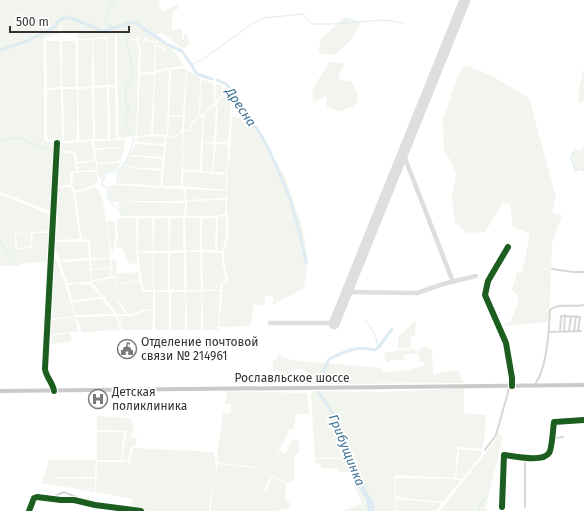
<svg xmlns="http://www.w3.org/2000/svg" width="584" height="511" viewBox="0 0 584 511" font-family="'Fira Sans',sans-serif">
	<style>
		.green { fill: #f1f5ed }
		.water { fill: #ddebf3 }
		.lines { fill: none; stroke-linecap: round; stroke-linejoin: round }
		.stream { stroke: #ddebf3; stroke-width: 1 }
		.river { stroke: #ddebf3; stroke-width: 3 }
		.taxiway { stroke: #dedede; stroke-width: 4.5 }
		.runway { stroke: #dedede; stroke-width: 11 }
		.minor { stroke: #d7d7d7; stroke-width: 2 }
		.primary { stroke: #cacaca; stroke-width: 4 }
		.cycleway-casing { stroke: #fff; stroke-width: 8 }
		.cycleway { stroke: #1b5e20; stroke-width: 6 }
		.labels { text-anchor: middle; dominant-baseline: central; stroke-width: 4; stroke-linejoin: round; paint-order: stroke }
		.poi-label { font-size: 12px; fill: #333; stroke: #fff; text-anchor: start }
		.street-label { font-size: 12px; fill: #333; stroke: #fff }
		.water-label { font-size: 13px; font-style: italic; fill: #3f7597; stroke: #fff }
	</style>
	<rect width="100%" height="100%" fill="#fff"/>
	<!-- green -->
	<g class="green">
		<path d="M0,0H159L160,7L163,12L179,4L178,9L174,11C172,17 170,25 173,31L178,28L182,30V39L184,40V33L187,34L190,43L184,48L180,47L163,33L153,35L158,39L155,43L145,38L141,47L138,45L140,35H139L138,39H128L137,41V46L139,48L136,136L118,138L117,35H115V85H108V37L78,39L77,32L62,33L61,24L60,25V34L44,38V139L48,142L56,143L52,212L0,192Z"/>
		<path d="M345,17L359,21L360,23C358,33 341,53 331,55C327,55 322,54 318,53L321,39Z"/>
		<polygon points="93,39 107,39 107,85 94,86"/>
		<polygon points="78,40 92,40 92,86 78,87"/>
		<polygon points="145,40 155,44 154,72 140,73 141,48"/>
		<polygon points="160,40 172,49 184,66 167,68 155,71 156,46 165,50 166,49 156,44"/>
		<polygon points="46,41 60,41 61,87 47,88"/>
		<rect x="62" y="41" width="14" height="46"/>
		<path d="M329,62L345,63L338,78L340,80L351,81C357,92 361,96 354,108H348L341,112L327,107L326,96L314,102L312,90Z"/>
		<path d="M467,66C487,72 512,87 529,98L554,190L556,197L552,213L562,215L552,243L549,322L501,326L510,322L516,309L519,296L512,290L517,272L522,273L530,234L513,227L510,204L503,203L485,232L468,233L455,223L452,198L456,174L451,161L444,152L443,120L456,81L462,68Z"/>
		<polygon points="184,68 186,69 183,116 169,115 171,70"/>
		<polygon points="584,68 584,101 578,104 579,88"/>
		<polygon points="169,69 167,135 153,134 155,73"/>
		<polygon points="187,70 200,78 199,116 191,123 189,131 184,130"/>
		<polygon points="154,74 151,134 137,137 140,75"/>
		<polygon points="201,79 214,84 214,104 201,116 200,115"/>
		<polygon points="216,84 221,85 226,91 215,103"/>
		<polygon points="107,87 108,139 95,139 94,88"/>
		<polygon points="109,87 115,87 116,139 110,139"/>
		<polygon points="92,88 93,139 79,140 78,89"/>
		<polygon points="61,89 62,141 57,141 48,139 47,137 47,90"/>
		<polygon points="63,89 77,89 77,140 64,141"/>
		<polygon points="227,92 230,94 231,99 228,143 216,142 218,108 216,104"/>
		<polygon points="215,105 216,108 214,142 203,142 204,116 206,113"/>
		<polygon points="232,116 249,120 262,138 285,177 303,229 308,263 304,288 273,305 273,297 266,295 264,305 254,304 250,326 219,327 223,283 228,281 224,262 224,252 228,237 228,222 227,206 227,167 230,158"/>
		<polygon points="169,117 183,117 182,130 176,136 168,135"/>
		<polygon points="199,117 203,117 203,118 200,156 195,157 201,157 199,171 183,169 183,159 189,159 183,158 183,147 190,147 183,146 183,142 190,142 183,141 184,131 190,132 192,124"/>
		<polygon points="183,132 181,186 162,186 167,136 176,137"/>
		<polygon points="152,136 165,137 164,144 137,142 137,138"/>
		<polygon points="126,140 124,147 95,148 94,141"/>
		<polygon points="91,141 95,160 77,162 76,152 58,149 58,144"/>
		<polygon points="203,143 214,144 212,172 202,171"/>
		<polygon points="136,144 164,146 163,157 130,155"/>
		<polygon points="216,144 228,145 228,158 226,172 213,172"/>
		<polygon points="584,144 584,172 582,168 574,173 571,152 582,149"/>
		<polygon points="124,148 121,161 97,163 95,150"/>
		<polygon points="58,151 74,154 75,164 77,171 70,171 70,185 56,186"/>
		<polygon points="129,156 163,159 162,169 132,167 124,164"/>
		<polygon points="95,161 97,170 79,171 77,164"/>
		<polygon points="121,163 117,169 105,173 104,177 99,177 97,164"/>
		<polygon points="124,165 132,168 162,171 160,186 116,183 117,173"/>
		<polygon points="183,171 223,175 226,174 226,190 183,186"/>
		<polygon points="79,172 97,172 98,180 94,186 75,191 72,185 73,173"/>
		<polygon points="115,185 184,189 185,201 139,201 112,202 109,199 109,187"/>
		<polygon points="71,187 73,192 80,239 54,240 56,188"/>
		<path d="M96,187C98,190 100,194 102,198C104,203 111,255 110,258H91L90,240L82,239L75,193Z"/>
		<polygon points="186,189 226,191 226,198 186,200"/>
		<polygon points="0,194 51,215 51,231 3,234 15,234 15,247 17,249 31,248 33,233 51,233 49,262 21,263 21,266 0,266"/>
		<polygon points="226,200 225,214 216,216 186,216 187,201"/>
		<polygon points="121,202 185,203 184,216 122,216 118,203"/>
		<polygon points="226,216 226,237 222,251 217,251 218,217"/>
		<polygon points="122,218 136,218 137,263 129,264 123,249 115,247 118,237 116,221"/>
		<polygon points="138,218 152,218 153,251 138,251"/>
		<polygon points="154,218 168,218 169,251 154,251"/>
		<polygon points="170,218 183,218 183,250 170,251"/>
		<polygon points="185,218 200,218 200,250 186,251"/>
		<polygon points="202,218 216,218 215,250 202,249"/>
		<path d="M107,221H114C116,233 116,242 112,253L109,241Z"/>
		<polygon points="31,233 30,247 17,248 16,234"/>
		<polygon points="53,242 88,242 89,258 60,260"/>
		<polygon points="52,249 64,281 75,316 49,319"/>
		<polygon points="138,252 153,253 153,290 145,290 143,288"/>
		<polygon points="186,252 200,252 201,290 187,290"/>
		<polygon points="202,252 222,253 222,262 226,280 221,283 220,290 203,290"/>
		<polygon points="154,253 168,253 168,290 154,291"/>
		<rect x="170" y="253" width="14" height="37"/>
		<polygon points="110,259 110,267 91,269 91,260"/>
		<polygon points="89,260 91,282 67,283 60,261 67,262"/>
		<polygon points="112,260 116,260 117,274 138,272 139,280 116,284 115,276 111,277"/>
		<polygon points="110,268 110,277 92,280 91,270"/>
		<path d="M114,278L115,285L140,281L142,289L144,292H153V309C144,309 137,313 128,314L117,298L116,299L126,314H117L104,298L109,294L103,297L92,282Z"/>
		<polygon points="75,284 91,285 101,297 72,300 68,285"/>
		<polygon points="201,291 201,330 187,330 186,292"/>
		<polygon points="202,291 220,291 218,330 203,330"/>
		<rect x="155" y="292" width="14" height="38"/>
		<rect x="171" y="292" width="14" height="38"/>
		<polygon points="102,299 114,314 76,315 72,302"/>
		<polygon points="153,310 152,330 122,330 118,316 131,316 142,312"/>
		<polygon points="116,316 120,330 82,332 76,317"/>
		<polygon points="75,317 79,331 48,335 48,321"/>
		<polygon points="416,322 415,336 411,337 411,347 399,349 398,345 398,337 405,330 411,326 411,323"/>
		<polygon points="70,333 72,341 52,344 52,336"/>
		<polygon points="427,347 432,350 433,374 458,370 464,383 306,384 307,372 304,371 303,369 291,370 289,372 292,377 281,374 282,371 273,371 273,360 276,360 278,355 282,356 290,360 381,368 384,372 413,370 414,368 424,366 424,362 420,362 419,353 404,355 404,360 390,360 390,362 386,362 384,353 412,349 419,351 419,348"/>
		<polygon points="464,388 464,413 486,415 485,433 482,449 457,447 455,478 395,475 395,511 375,511 374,502 367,492 361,476 359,477 359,488 365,496 368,511 342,511 362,504 354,485 353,472 338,472 337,469 321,468 321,464 315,464 315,459 348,459 352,468 348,458 315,458 311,395 313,391 386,392"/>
		<polygon points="227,391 307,393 309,414 296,414 293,429 289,429 285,441 278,451 286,454 292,439 299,440 299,453 294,456 294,481 288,483 254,467 221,463 217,460 217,455 223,413 231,413 231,404 225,404"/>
		<polygon points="97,416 131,418 134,432 131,433 131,437 137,438 135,446 131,446 128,461 122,461 126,433 130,431 97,430"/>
		<polygon points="97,432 124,432 121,460 97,460"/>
		<polygon points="499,433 503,438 485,509 488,511 440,511 494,442"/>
		<path d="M133,448L214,452C214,458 216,463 216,469C216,484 209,496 209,511H142L132,507V499L96,492L97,462H127L129,464Z"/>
		<polygon points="459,449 482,451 482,454 462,479 456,478"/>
		<polygon points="49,460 96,460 95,477 54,477 54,478 95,479 95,492 42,483"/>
		<polygon points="218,464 254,468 271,475 264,491 266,492 272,476 286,484 285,499 291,504 289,509 282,509 277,511 211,511 211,503"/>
		<path d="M396,478L451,479L461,480L444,501C428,502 412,499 396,496Z"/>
		<polygon points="396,499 442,503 436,511 396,511"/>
	</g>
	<!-- water -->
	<polygon class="water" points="362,476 367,492 374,502 375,511 368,511 365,497 359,488 359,477"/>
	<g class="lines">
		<!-- stream -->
		<g class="stream">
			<path d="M126,24V38L133,69L131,80L127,86L125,98L129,111C122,121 127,130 134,138"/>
			<polyline points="114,28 105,23 107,14 114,0"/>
			<polyline points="191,65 203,59 252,24 263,18 303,14 312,24 331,24 383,20 404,23"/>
			<path d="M0,142C21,134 20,139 37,146C43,148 48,149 54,150"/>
			<polyline points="575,148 573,154 570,157 574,165 575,170 581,169 584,171"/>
			<path d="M121,215L120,211L108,199V188L101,185L106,173C109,172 115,172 118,170C126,166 132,147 134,139"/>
			<polyline points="0,241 7,253 15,259"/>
			<path d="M365,320C373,329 377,336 378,348"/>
			<polyline points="480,511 478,509 481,502 485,500"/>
		</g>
		<!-- river -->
		<g class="river">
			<polyline points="0,50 27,41 55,27 59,20 69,17 102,31 134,22 168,45 182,51 197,74 212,79"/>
			<polyline points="217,80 226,84 235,94 249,122 256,127 269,149 290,199 300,234 306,262"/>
			<path d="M318,382L329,359C345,352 356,345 374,350L378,348L392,329"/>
			<polyline points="318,392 337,419 343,447 351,454 360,480"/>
		</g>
		<!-- taxiway -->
		<g class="taxiway">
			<polyline points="403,153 453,282"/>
			<polyline points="347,292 417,293 443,284 476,276"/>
			<polyline points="270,323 334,323"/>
		</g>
		<!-- runway -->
		<polyline class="runway" points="334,324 465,0"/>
		<!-- minor -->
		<g class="minor">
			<polyline points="508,247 488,281 485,295 506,343 512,385"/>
			<polyline points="552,269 573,272 584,272"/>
			<polyline points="560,331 561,316 580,317 578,331"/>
			<polyline points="564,331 565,315"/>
			<polyline points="569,331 571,316"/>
			<polyline points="574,331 576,316"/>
			<polyline points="549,332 581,331"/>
			<path d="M535,384C547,368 549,331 550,310C559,302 572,308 584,305"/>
			<path d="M54,390C53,382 46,377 45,369L57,143"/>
			<polyline points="551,439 563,437"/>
			<polyline points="485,450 496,435 507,396 509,387"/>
			<polyline points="55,499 55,496 64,492 86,501"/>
			<path d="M502,507L504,455C514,456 543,463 549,453C552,449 553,429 554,422L584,420"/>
			<polyline points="525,507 525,457"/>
			<polyline points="29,511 34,498 37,497 61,500 74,500 95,505 141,511"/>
		</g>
		<!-- primary -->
		<polyline class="primary" points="0,391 584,385"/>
		<defs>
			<g id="cycleway">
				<polyline points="508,247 488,281 485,295 506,343 512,378 512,386"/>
				<path d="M54,391C53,383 46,377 45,369L57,143"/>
				<path d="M502,507L504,455C514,456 543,463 549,453C552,449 553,429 554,422L584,420"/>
				<polyline points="29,511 34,498 37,497 61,500 74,500 95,505 141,511"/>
			</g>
		</defs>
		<!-- cycleway casing -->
		<use href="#cycleway" class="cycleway-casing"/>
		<!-- cycleway -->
		<use href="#cycleway" class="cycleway"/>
	</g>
	<!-- icons -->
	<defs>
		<symbol id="civic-ring" viewBox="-11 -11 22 22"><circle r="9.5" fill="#fff" stroke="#7a7a7a" stroke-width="1.5"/><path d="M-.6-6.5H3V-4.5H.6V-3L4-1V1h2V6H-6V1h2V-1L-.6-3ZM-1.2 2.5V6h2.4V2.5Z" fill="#7a7a7a"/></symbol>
		<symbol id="hospital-ring" viewBox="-11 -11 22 22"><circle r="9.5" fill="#fff" stroke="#7a7a7a" stroke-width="1.5"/><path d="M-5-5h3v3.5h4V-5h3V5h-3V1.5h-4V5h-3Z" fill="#7a7a7a"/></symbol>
	</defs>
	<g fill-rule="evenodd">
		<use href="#civic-ring" x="116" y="338" width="22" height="22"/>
		<use href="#hospital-ring" x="87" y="388" width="22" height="22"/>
	</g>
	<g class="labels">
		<!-- poi labels -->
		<g class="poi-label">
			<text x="141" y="342">Отделение почтовой<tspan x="141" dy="14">связи № 214961</tspan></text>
			<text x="112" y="392">Детская<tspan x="112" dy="14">поликлиника</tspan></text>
		</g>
		<!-- street labels -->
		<g class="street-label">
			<text x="292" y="378">Рославльское шоссе</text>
		</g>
		<!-- water labels -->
		<g class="water-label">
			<text transform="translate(241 107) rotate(56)">Дресна</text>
			<text transform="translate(347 450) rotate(68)">Грибущинка</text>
		</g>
	</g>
	<!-- scale -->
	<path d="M10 26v6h119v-6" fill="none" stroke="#333333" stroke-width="2"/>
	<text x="16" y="26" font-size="12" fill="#333333" stroke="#ffffff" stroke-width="3" paint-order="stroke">500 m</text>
</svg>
